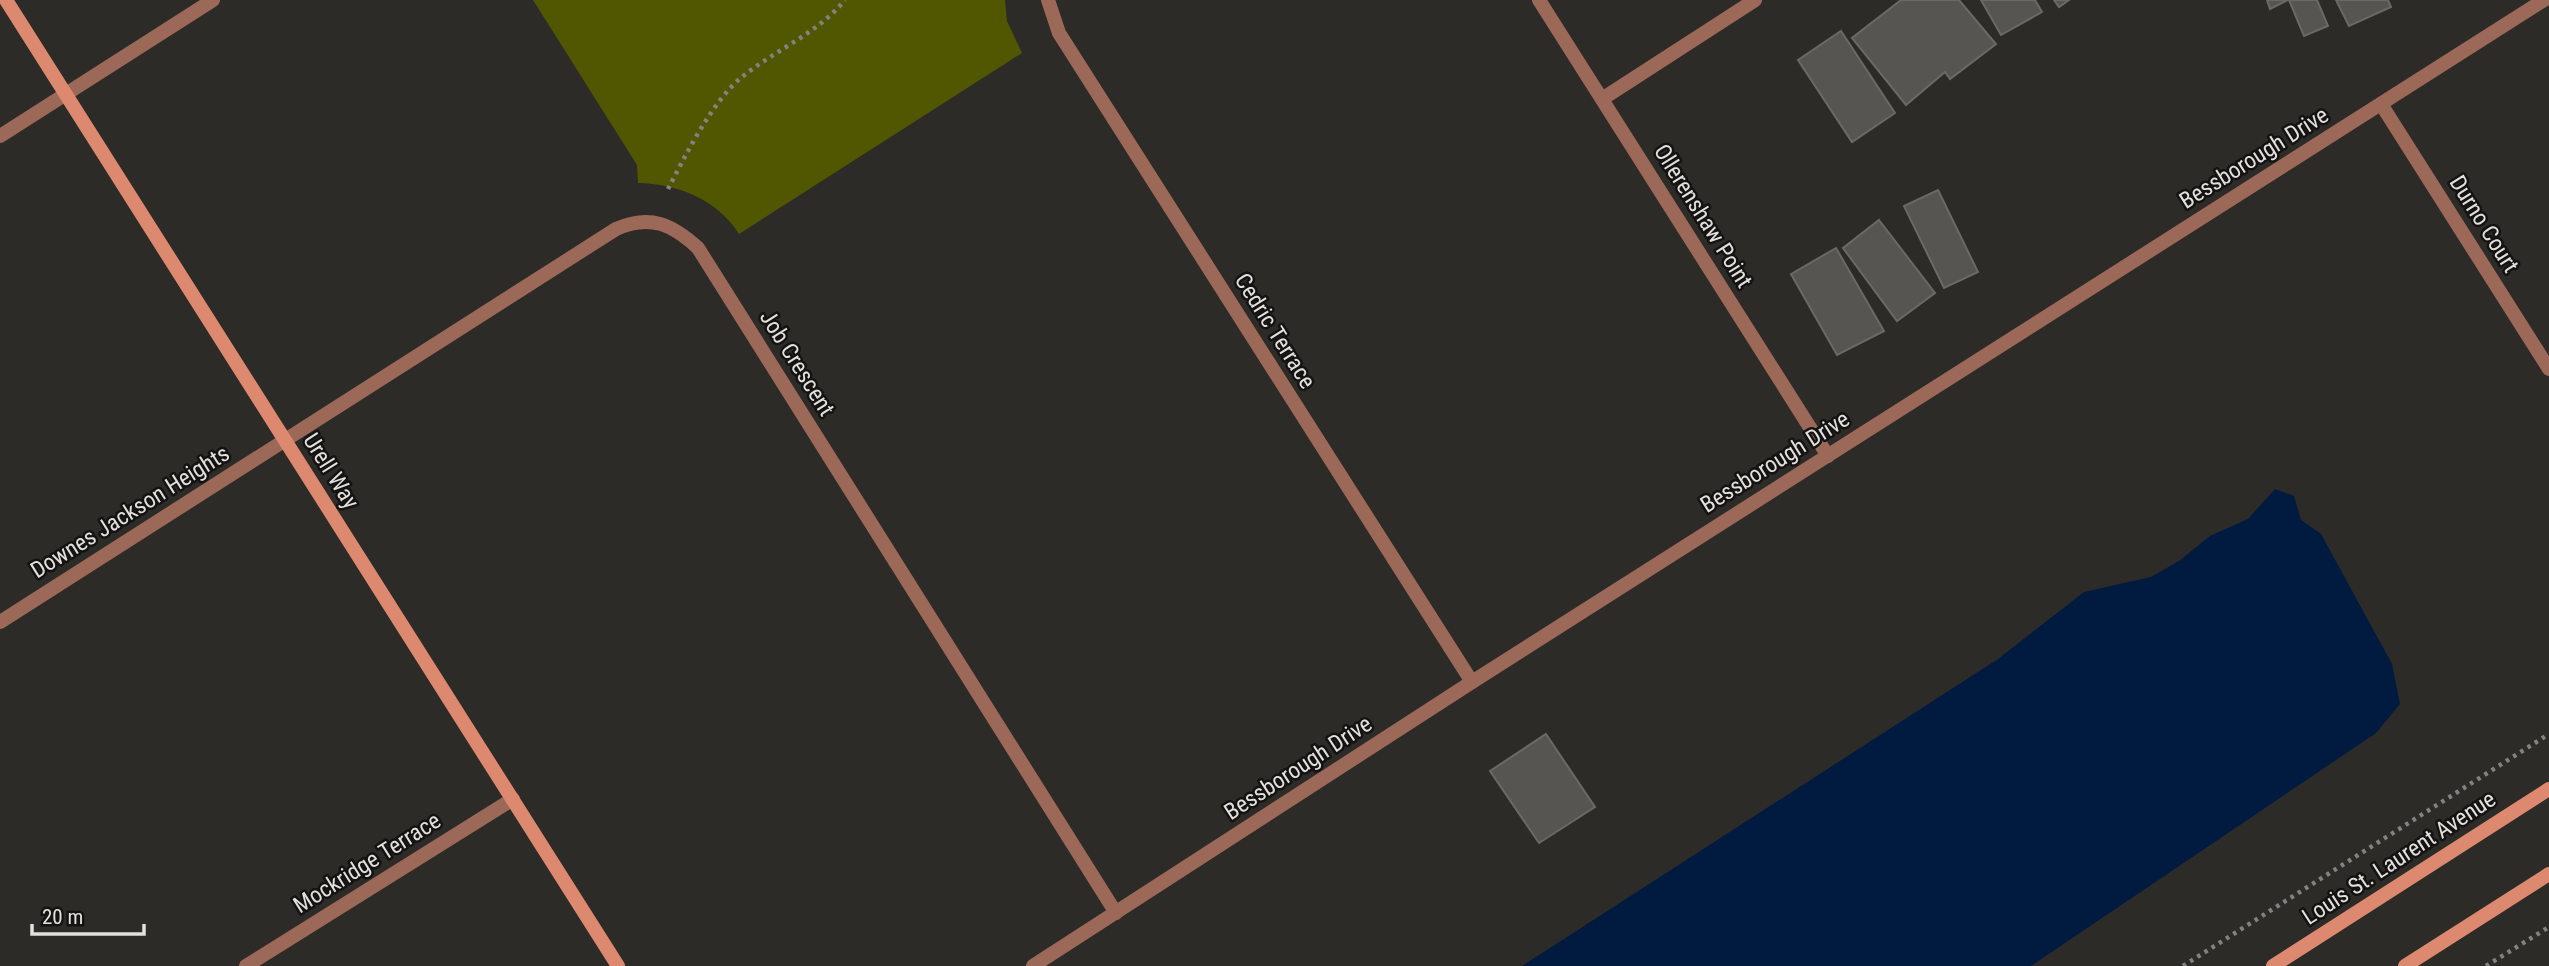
<svg xmlns="http://www.w3.org/2000/svg" width="2549" height="966" viewBox="0 0 2549 966" font-family="'Roboto Condensed',sans-serif">
	<style>
		.green { fill: #515700 }
		.water { fill: #001a40 }
		.building { fill: #575552; stroke: #6b6966; stroke-width: 2 }
		.lines { fill: none; stroke-linecap: round; stroke-linejoin: round }
		.path { stroke: #838280; stroke-width: 4.5; stroke-dasharray: 3.5 5; stroke-linecap: butt }
		.street { stroke: #9c6857; stroke-width: 14 }
		.secondary { stroke: #dd896f; stroke-width: 14 }
		.labels { text-anchor: middle; dominant-baseline: central; stroke-width: 5; stroke-linejoin: round; paint-order: stroke }
		.street-label { font-size: 23px; fill: #e2e1df; stroke: #141312 }
	</style>
	<rect width="100%" height="100%" fill="#2c2b28"/>
	<!-- green -->
	<path class="green" d="M533,0H1005L1007,21L1022,53L739,234C717,199 677,184 638,183L637,165Z"/>
	<!-- water -->
	<polygon class="water" points="2275,489 2294,496 2301,520 2321,534 2392,664 2400,704 2376,733 2031,966 1522,966 1998,659 2084,592 2151,577 2179,561 2210,536 2248,519"/>
	<!-- building -->
	<g class="building">
		<polygon points="1901,0 1959,0 1996,44 1950,79 1945,72 1906,105 1852,38"/>
		<polygon points="1981,0 2035,0 2042,12 2001,35"/>
		<polygon points="2054,0 2069,0 2059,7"/>
		<polygon points="2267,0 2288,0 2270,9"/>
		<polygon points="2289,0 2317,0 2328,26 2304,36"/>
		<polygon points="2336,0 2388,0 2391,7 2349,26"/>
		<polygon points="1841,31 1895,113 1852,142 1798,60"/>
		<polygon points="1938,190 1978,272 1944,288 1904,206"/>
		<polygon points="1879,220 1935,293 1897,321 1843,248"/>
		<polygon points="1836,248 1884,331 1837,355 1791,274"/>
		<polygon points="1546,734 1595,807 1539,843 1490,771"/>
	</g>
	<g class="lines">
		<!-- path -->
		<g class="path">
			<path d="M668,189C685,156 713,100 742,77C775,50 817,34 845,0"/>
			<polyline points="2183,966 2549,734"/>
			<polyline points="2486,966 2549,927"/>
		</g>
		<!-- street -->
		<g class="street">
			<polyline points="1048,0 1059,33 1472,682"/>
			<polyline points="1539,0 1828,456"/>
			<polyline points="1602,99 1755,0"/>
			<polyline points="2381,104 2549,369"/>
			<polyline points="0,136 213,0"/>
			<path d="M0,622L616,229C650,214 672,224 698,248L1116,913"/>
			<polyline points="246,966 513,799"/>
			<polyline points="1033,966 1472,682 2544,0"/>
		</g>
		<!-- secondary -->
		<g class="secondary">
			<polyline points="6,0 618,966"/>
			<polyline points="2273,966 2549,789"/>
			<polyline points="2405,966 2549,874"/>
		</g>
	</g>
	<g class="labels">
		<!-- street labels -->
		<g class="street-label">
			<text transform="translate(2254 158) rotate(-32)">Bessborough Drive</text>
			<text transform="translate(1703 216) rotate(58)">Ollerenshaw Point</text>
			<text transform="translate(2484 224) rotate(58)">Durno Court</text>
			<text transform="translate(1275 331) rotate(58)">Cedric Terrace</text>
			<text transform="translate(797 363) rotate(58)">Job Crescent</text>
			<text transform="translate(1775 462) rotate(-32)">Bessborough Drive</text>
			<text transform="translate(331 471) rotate(58)">Urell Way</text>
			<text transform="translate(130 512) rotate(-32)">Downes Jackson Heights</text>
			<text transform="translate(1298 768) rotate(-33)">Bessborough Drive</text>
			<text transform="translate(2399 858) rotate(-33)">Louis St. Laurent Avenue</text>
			<text transform="translate(367 863) rotate(-32)">Mockridge Terrace</text>
		</g>
	</g>
	<!-- scale -->
	<path d="M32 924v10h112v-10" fill="none" stroke="#e2e1df" stroke-width="3.5"/>
	<text x="42" y="924" font-size="21" fill="#e2e1df" stroke="#141312" stroke-width="5" paint-order="stroke">20 m</text>
</svg>
